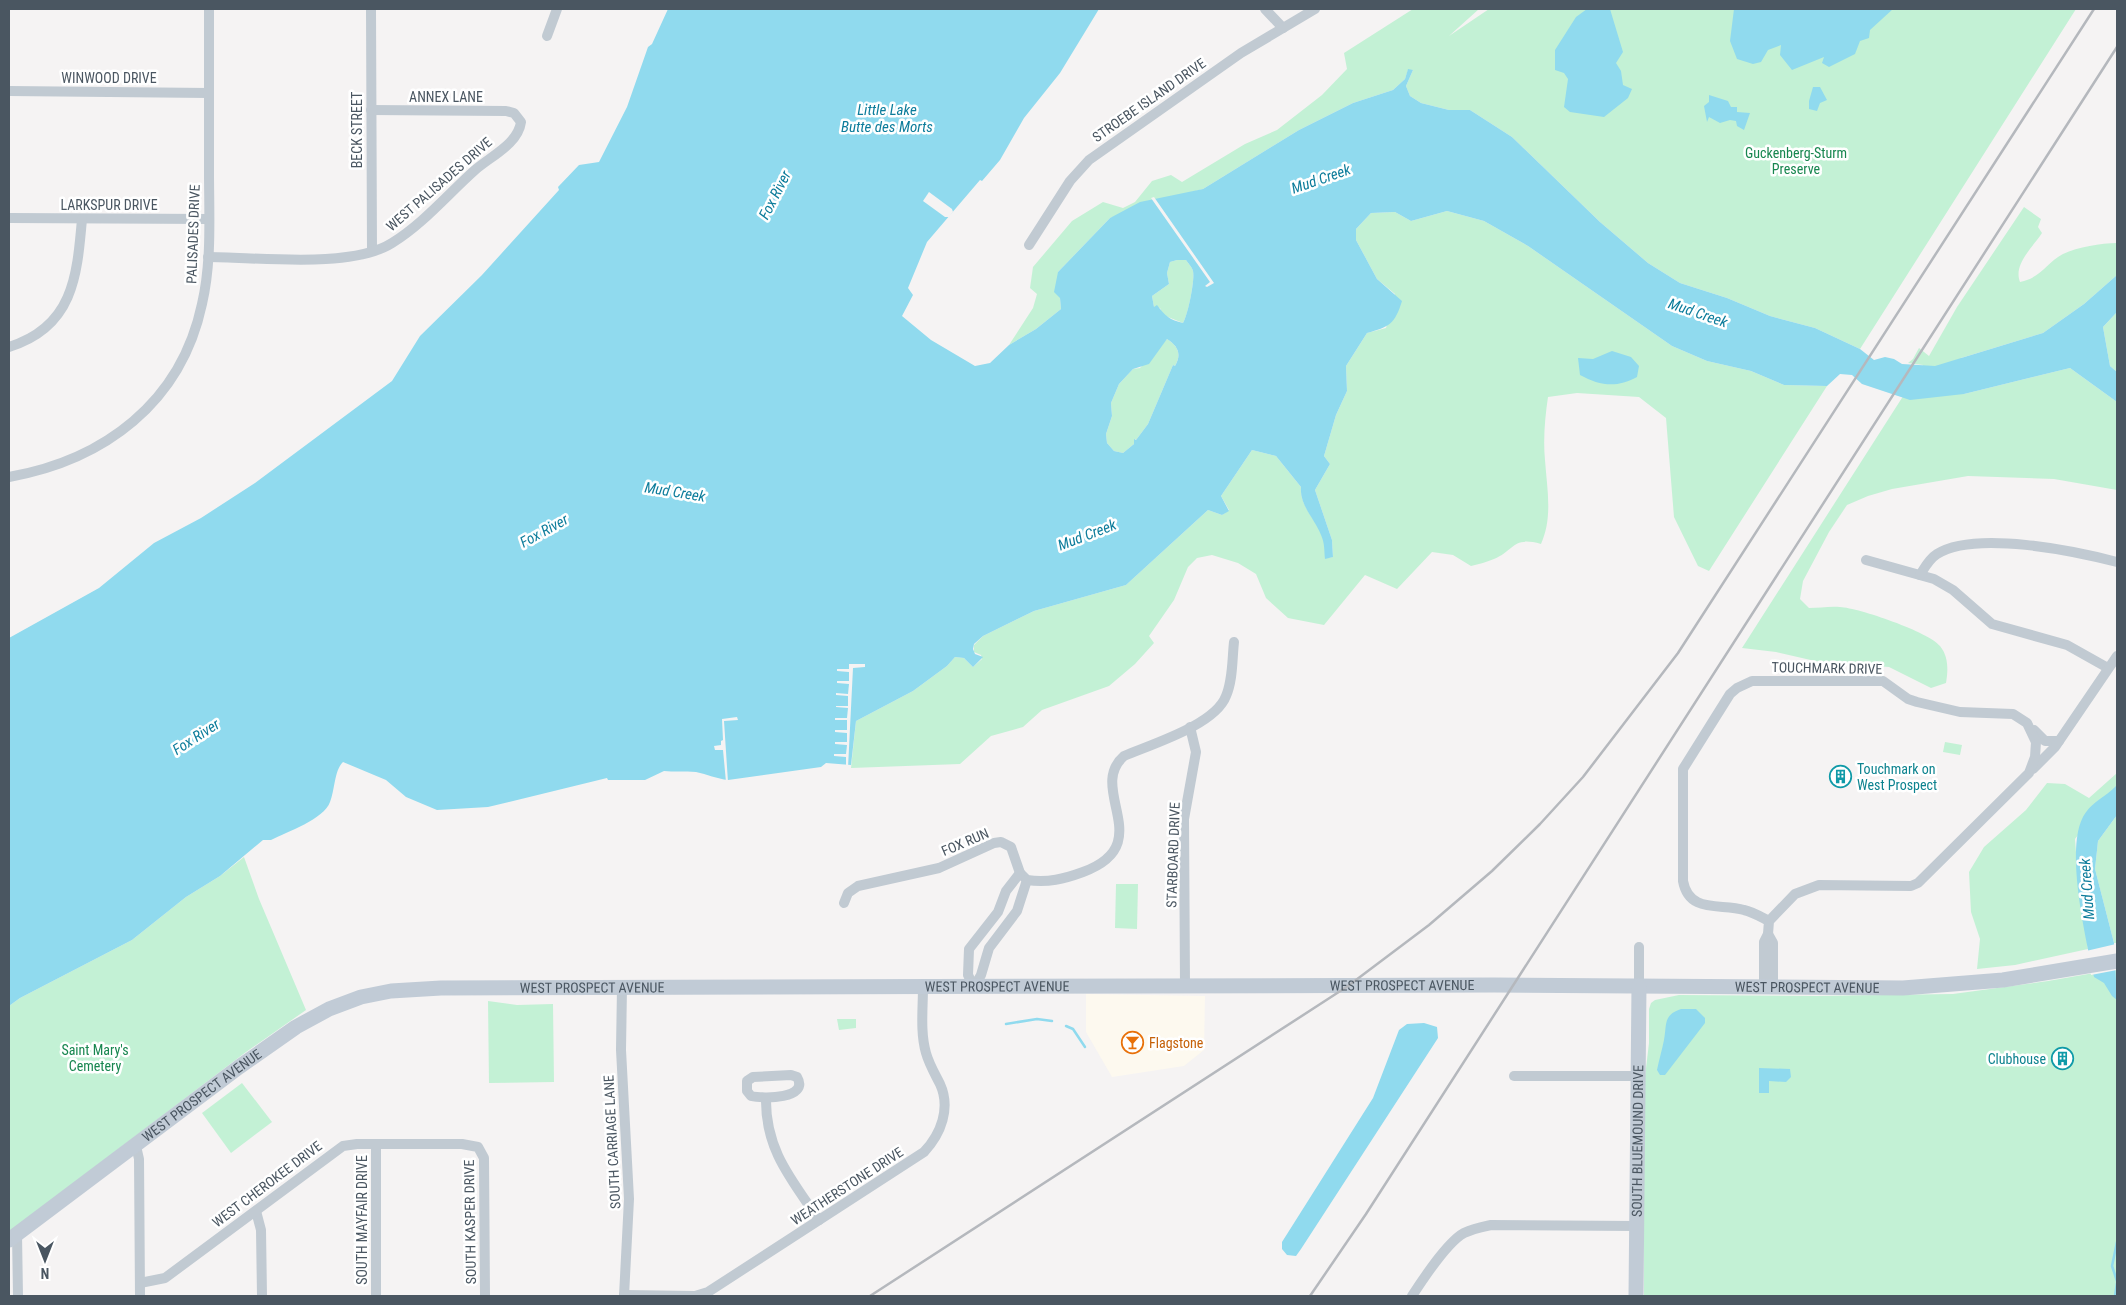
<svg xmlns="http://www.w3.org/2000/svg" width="2126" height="1305" viewBox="0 0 2126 1305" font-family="'Roboto Condensed',sans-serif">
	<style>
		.commercial { fill: #fdf9ef }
		.green { fill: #c3f1d5 }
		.water { fill: #90daee; fill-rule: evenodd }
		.pier { fill: #f5f3f3 }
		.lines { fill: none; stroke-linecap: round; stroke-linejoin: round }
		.stream { stroke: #90daee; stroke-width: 2.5 }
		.street { stroke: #c1cad2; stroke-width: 10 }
		.secondary { stroke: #c1cbd6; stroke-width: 15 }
		.rail { stroke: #b5b8bd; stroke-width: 2.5 }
		.labels { text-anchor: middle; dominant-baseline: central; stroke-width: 5; stroke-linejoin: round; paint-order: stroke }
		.street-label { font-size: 14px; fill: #4a5661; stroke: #fff }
		.park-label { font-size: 14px; fill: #17864f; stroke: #fff }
		.culture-label { font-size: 14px; fill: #0d838f; stroke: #fff; text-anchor: start }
		.food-label { font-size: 14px; fill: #c56008; stroke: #fff; text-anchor: start }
		.water-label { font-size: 15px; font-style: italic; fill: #0c7c9b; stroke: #fff }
	</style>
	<rect width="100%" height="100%" fill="#f5f3f3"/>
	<!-- commercial -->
	<polygon class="commercial" points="1086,994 1205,996 1204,1050 1184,1066 1112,1077 1086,1032"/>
	<!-- green -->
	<g class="green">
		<polygon points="1413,9 1479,9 1449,36 1489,9 2076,9 1860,349 1815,328 1770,316 1727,298 1680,283 1648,263 1600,222 1512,137 1470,110 1449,110 1421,103 1410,96 1406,86 1413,70 1408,70 1405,79 1393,90 1353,103 1299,130 1203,189 1173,197 1110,218 1058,272 1061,309 1036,329 1009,345 1033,308 1037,294 1030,288 1033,267 1072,221 1103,202 1123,208 1135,202 1152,181 1171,175 1182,182 1245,144 1277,130 1322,95 1347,69 1344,53"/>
		<path d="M2024,207L2041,219L2038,227L2042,233C2033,247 2013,264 2020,282C2041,278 2046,263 2063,254C2078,247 2101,243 2117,243V275L2084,304L2043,333L1961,358L1964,394L2070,368L2117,402V490L2054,479L1968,476L1892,489L1868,496L1847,505L1829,532L1803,581L1800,599L1809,608C1819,608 1830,606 1840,607C1859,608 1929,632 1940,646C1949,657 1948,671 1946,683L1931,688L1889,667L1815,661L1776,652L1742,648L1923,365L1908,363L1913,359L1919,348L1929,356L1957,307Z"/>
		<path d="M1447,211L1484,221L1528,246L1672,346L1707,361L1751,371L1784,385L1827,386L1709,571L1698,566L1674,517L1666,418L1639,397L1577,393L1548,397C1545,417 1543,440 1545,460C1547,489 1553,517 1541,544C1512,536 1515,550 1494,559C1487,562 1479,564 1471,566L1453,555L1432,552L1397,589L1365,575L1324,625L1288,618L1266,598L1256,574L1238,563L1212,555L1197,558L1188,567L1174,600L1149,636L1154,643L1135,664L1109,686L1042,710L1023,727L991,736L960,764L851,768L856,721L913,691L947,666L955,657L964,658L973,667L982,659L981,655L974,652V645L983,636L1034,611L1126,585L1208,510L1222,515L1229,510L1221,496L1252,450L1276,456L1301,487C1299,510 1324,525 1325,546C1326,550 1325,554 1325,558L1333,557L1332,540L1315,490L1330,464L1324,456L1336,415L1347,391L1346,366L1367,333L1386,328L1395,294L1377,279L1356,240V229L1371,213L1395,212L1411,221Z"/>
		<path d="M1177,260H1186C1188,263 1192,267 1193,271C1195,280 1188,315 1183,323L1163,315L1160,308L1154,307L1152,296L1169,284L1167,273L1170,262Z"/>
		<polygon points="2117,312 2117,372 2110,366 2103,327"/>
		<path d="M1167,339C1178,346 1182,354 1175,366L1173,365L1148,424L1136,440L1135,439L1134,444L1123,453L1114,451L1107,443L1106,434L1112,416L1111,403L1119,384L1133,369L1140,368Z"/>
		<polygon points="1945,742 1962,745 1960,755 1943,752"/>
		<polygon points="2117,773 2117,785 2075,839 2078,879 2088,949 2015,965 1977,969 1980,939 1971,912 1969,872 1984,847 2026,810 2047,783 2065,784 2089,798"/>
		<polygon points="2117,815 2117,943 2114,943 2095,869 2098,841"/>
		<polygon points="244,857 259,899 306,1010 246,1052 9,1232 9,1006 20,998 132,940 186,897 220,876"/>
		<polygon points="1116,884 1138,884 1137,929 1115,928"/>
		<polygon points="2117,969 2117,1296 1644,1296 1644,1085 1649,1043 1649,1009 1651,1003 1655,1000 1679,995 1816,996 1953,994 2048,981"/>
		<polygon points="488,1001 517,1005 553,1004 554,1082 489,1083"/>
		<polygon points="837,1019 856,1019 856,1028 839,1030"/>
		<polygon points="242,1083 272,1122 231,1153 202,1113"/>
	</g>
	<!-- water -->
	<g class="water">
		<path d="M668,9H1099L1060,73L1024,118L1000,160L982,181L980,180L927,242L908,288L913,295L902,316L931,340L975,366L990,363L1009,345L1036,329L1061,309L1060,298L1054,292L1058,272L1110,218L1140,202L1203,189L1299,130L1353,103L1393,90L1405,79L1408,69L1413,70L1406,86L1410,96L1421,103L1449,110H1470L1512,137L1600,222L1648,263L1680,283L1727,298L1770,316L1815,328L1860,349L1874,360L1885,357L1894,359L1902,364L1935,366L2043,333L2084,304L2117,275V312L2103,327L2110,366L2117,372V402L2070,368L1964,394L1910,400L1862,384L1852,375L1840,374L1827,386L1784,385L1751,371L1707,361L1672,346L1528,246L1484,221L1447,211L1411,221L1395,212L1371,213L1356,229V240L1377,279L1402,301C1395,324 1389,327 1367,333L1346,366L1347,391L1336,415L1324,456L1330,464L1315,490L1332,540L1333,557L1325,559C1324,550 1325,544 1321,535C1315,519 1299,505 1301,487L1276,456L1252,450L1221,496L1229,511L1222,515L1208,510L1126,585L1034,611L983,636L974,644L973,649L975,654L983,657L973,667L964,658L955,657L947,666L913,691L856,721L851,765L826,763L821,767L728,780C717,779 707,774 696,772C685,771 673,772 664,771L645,780H608L607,778L488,807L437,810L406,797L386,780L343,762C334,771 335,790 330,802C324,819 287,832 271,840H263L220,876L186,897L132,940L20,998L9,1006V638L99,588L154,543L201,518L255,483L392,381L420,336L482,275L559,190L558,187L579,165L599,162L627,107L648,47L652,44ZM1177,260H1186C1188,263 1192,267 1193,271C1195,280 1188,315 1183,323C1170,320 1165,316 1157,305L1154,307L1152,296L1169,284L1167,273L1170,262ZM1167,339C1178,346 1182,354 1175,366L1173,365L1148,424L1136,440L1134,439V444L1123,453L1114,451L1107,443L1106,434L1112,416L1111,403L1119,384L1133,369L1149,364Z"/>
		<polygon points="1587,9 1610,9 1623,52 1616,63 1621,71 1623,85 1632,89 1628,98 1604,117 1570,112 1564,107 1568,79 1564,73 1555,70 1555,50 1576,17"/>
		<polygon points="1734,9 1893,9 1870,30 1869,38 1860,41 1855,54 1829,67 1822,63 1824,57 1792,70 1780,55 1781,45 1768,50 1761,62 1753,64 1737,59 1730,41"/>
		<polygon points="1813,87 1820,87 1827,100 1820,103 1817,111 1809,109 1809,101"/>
		<polygon points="1709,95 1728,101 1731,107 1737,107 1737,112 1750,113 1744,130 1737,126 1736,121 1730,120 1720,123 1709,117 1707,122 1704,106 1709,102"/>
		<path d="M1612,351L1631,357L1639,366L1637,377C1617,388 1600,386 1580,375L1578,358L1593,359Z"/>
		<path d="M2117,785V815L2098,841L2095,869L2114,943L2117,1000L2112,996L2104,983L2094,977C2086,939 2066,854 2082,819C2090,802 2105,798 2117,785Z"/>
		<path d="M1681,1009H1696L1705,1018V1023L1665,1075H1660L1657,1070C1659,1060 1662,1050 1664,1040C1667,1024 1663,1015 1681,1009Z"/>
		<polygon points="1424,1023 1437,1027 1438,1038 1301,1249 1296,1256 1287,1255 1282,1249 1282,1242 1373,1098 1399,1030 1407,1024"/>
		<polygon points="1759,1068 1790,1069 1791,1077 1786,1082 1769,1081 1769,1093 1759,1093"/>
	</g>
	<!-- pier -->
	<g class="pier">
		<polygon points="929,192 952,209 953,212 949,217 945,217 923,201"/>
		<polygon points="1154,197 1214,283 1207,287 1205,286 1210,282 1151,198"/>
		<polygon points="849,664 865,664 865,667 853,668 848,768 846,766 846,757 834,756 834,754 846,754 847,745 835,744 835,742 847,742 847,733 835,732 835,730 847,730 847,720 835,720 835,718 847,718 848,708 836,707 836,706 848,706 848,696 836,695 836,693 848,694 849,684 837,683 837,681 849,681 849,672 837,671 837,669 849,669"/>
		<polygon points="737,717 738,720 724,721 728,782 726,782 723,750 715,750 714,746 721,745 721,741 723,740 722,719"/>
		<polygon points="2116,944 2117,970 2091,975 2086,951"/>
	</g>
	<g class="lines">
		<!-- stream -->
		<g class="stream">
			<polyline points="1006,1024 1037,1019 1052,1021"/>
			<polyline points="1066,1026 1073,1029 1085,1047"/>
			<polyline points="2117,1242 2112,1266 2117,1281"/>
			<polyline points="2115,1296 2117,1283"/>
		</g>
		<!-- street -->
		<g class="street">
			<polyline points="371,9 372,251"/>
			<polyline points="1265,9 1283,28"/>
			<polyline points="547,36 557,9"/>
			<polyline points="9,91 209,93"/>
			<polyline points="9,218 209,219"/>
			<polyline points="1029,245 1070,181 1089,160 1241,53 1315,9"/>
			<path d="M208,257C257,257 351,269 392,243C423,224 448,194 475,170C491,156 518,144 521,122L514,113L506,111L371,110"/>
			<path d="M9,347C73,327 77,277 82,219"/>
			<path d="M9,477C104,460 181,403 202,304C212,261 209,215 209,172C209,117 209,63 209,9"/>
			<polyline points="1866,560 1934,579 1953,590 1992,624 2067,645 2108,668"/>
			<path d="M1920,575C1925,567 1929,559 1937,554C1975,530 2075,551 2117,562"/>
			<polyline points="2034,730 2045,741 2059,741"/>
			<polyline points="2033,769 2055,747 2117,656"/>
			<path d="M844,903L848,893L858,886L939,868L994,843L1001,842L1011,847L1020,873L1027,880C1048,883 1064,879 1083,872C1159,844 1086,789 1124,756C1152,744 1215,725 1226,696C1233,680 1232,660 1234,642"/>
			<polyline points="1768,934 1773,943 1773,986"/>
			<polyline points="1185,986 1184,819 1196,752 1190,727"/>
			<polyline points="1639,986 1639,947"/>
			<path d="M1764,986V942L1768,934L1769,921L1795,894L1819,885L1911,886L1918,883L2029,773L2035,757L2036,742L2027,723L2013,714L1960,712L1917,702L1908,699L1883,681H1752L1737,688L1730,694L1683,769V881C1689,914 1721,903 1744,910C1753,912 1761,917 1769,921"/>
			<polyline points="622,987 621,1050 629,1199 624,1296"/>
			<polyline points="974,987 968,975 969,949 998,912 1006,891 1020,873"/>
			<polyline points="974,987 981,975 989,948 1017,911 1027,880"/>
			<path d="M791,1075L797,1077C810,1099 763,1099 751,1096L747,1091V1081L753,1077Z"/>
			<polyline points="1514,1076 1637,1076"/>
			<path d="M766,1098C765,1150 792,1180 819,1220"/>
			<polyline points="376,1144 376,1296"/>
			<polyline points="136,1146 139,1159 140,1296"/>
			<polyline points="256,1211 261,1230 262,1296"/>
			<polyline points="17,1234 18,1296"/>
			<polyline points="140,1283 165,1278 343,1146 357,1144 462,1144 478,1147 484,1158 485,1296"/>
			<path d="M624,1295L695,1296L708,1292L924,1152C941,1134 951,1108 940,1084C935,1074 929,1064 926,1053C920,1032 923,1008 923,987"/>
			<path d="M1412,1296C1423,1279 1447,1242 1464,1233C1472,1229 1482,1227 1491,1225L1636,1226"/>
		</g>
		<!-- secondary -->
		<g class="secondary">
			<path id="s1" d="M9,1240L239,1067L296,1027L329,1009L361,997L391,991L441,988L1494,985L1903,988L2003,980L2117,961"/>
			<path id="s2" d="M1636,1296L1639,986"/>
		</g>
		<!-- rail -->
		<g class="rail">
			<polyline points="870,1296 1348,986 1429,925 1492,871 1540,824 1583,777 1678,653 2094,9"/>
			<polyline points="1310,1296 1366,1214 2117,47"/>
		</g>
	</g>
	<!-- icons -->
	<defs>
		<symbol id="building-ring" viewBox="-11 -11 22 22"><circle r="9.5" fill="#fff" stroke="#0f9aa8" stroke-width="1.5"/><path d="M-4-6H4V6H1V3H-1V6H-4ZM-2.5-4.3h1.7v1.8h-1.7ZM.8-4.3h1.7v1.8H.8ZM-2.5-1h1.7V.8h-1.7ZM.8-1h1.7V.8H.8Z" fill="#0f9aa8"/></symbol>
		<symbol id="bar-ring" viewBox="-11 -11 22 22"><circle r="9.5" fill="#fff" stroke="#e8710a" stroke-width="1.5"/><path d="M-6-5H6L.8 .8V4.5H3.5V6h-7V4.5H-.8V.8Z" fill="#e8710a"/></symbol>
	</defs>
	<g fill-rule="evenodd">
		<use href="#building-ring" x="1828" y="764" width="25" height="25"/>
		<use href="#bar-ring" x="1120" y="1030" width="25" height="25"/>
		<use href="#building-ring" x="2050" y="1046" width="25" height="25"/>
	</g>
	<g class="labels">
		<!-- street labels -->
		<g class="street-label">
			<text x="109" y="78">WINWOOD DRIVE</text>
			<text x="446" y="97">ANNEX LANE</text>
			<text transform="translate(1149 100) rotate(-35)">STROEBE ISLAND DRIVE</text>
			<text transform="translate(357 130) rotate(-90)">BECK STREET</text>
			<text transform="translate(439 184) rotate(-41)">WEST PALISADES DRIVE</text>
			<text x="109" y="205">LARKSPUR DRIVE</text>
			<text transform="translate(193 234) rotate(-88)">PALISADES DRIVE</text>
			<text transform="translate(1827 668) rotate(1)">TOUCHMARK DRIVE</text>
			<text transform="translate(965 842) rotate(-23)">FOX RUN</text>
			<text transform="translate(1173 855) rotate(-88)">STARBOARD DRIVE</text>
			<text stroke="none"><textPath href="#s1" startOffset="1471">WEST PROSPECT AVENUE</textPath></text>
			<text stroke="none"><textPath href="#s1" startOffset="661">WEST PROSPECT AVENUE</textPath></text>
			<text stroke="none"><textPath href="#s1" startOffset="1066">WEST PROSPECT AVENUE</textPath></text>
			<text stroke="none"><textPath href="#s1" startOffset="1876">WEST PROSPECT AVENUE</textPath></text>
			<text stroke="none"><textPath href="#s1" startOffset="241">WEST PROSPECT AVENUE</textPath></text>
			<text stroke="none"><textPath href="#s2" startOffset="155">SOUTH BLUEMOUND DRIVE</textPath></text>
			<text transform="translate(612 1142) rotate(-93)">SOUTH CARRIAGE LANE</text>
			<text transform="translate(267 1184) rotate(-37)">WEST CHEROKEE DRIVE</text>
			<text transform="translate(847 1186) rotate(-33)">WEATHERSTONE DRIVE</text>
			<text transform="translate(362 1220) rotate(-90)">SOUTH MAYFAIR DRIVE</text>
			<text transform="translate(470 1222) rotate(-91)">SOUTH KASPER DRIVE</text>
		</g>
		<!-- park labels -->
		<g class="park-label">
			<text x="1796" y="153">Guckenberg-Sturm<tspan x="1796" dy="16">Preserve</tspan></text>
			<text x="95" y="1050">Saint Mary's<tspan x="95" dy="16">Cemetery</tspan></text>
		</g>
		<!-- culture labels -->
		<g class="culture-label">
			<text x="1857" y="769">Touchmark on<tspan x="1857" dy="16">West Prospect</tspan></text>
			<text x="2046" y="1059" text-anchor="end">Clubhouse</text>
		</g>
		<!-- food labels -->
		<g class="food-label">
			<text x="1149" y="1043">Flagstone</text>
		</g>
		<!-- water labels -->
		<g class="water-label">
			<text x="887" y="110">Little Lake<tspan x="887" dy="17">Butte des Morts</tspan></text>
			<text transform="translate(1321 179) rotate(-19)">Mud Creek</text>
			<text transform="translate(775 195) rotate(-63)">Fox River</text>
			<text transform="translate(1698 313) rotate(19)">Mud Creek</text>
			<text transform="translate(675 492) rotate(9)">Mud Creek</text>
			<text transform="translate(544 531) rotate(-29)">Fox River</text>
			<text transform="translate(1087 535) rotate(-21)">Mud Creek</text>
			<text transform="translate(196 737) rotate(-33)">Fox River</text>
			<text transform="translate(2087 889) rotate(-94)">Mud Creek</text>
		</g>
	</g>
	<!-- border -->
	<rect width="2126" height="1305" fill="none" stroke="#4a5661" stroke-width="20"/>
	<!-- north arrow -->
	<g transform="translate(45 1260) rotate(180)" stroke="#ffffff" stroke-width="4" paint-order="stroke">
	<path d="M0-4L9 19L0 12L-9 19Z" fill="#4a5661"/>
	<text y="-8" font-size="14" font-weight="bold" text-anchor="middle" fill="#4a5661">N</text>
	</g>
</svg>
